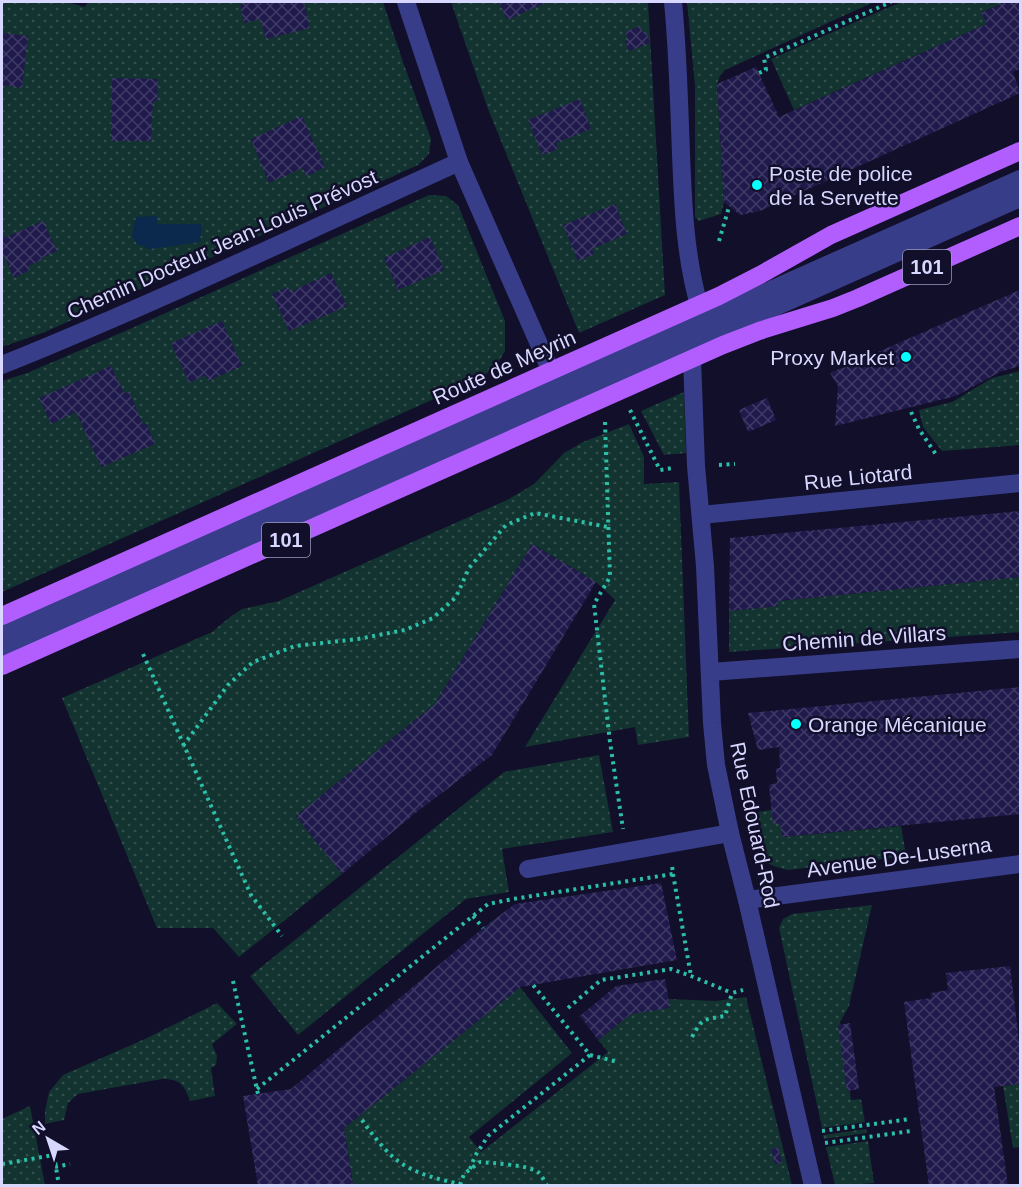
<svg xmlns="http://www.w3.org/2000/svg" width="1022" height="1187" viewBox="0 0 1022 1187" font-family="Arial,sans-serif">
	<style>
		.green { fill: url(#green-dots) }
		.water { fill: #0a294d }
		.building { fill: url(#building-cross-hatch) }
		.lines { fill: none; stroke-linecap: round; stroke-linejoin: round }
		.path { stroke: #2bbfa7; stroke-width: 4; stroke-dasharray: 3 4.5; stroke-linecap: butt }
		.minor { stroke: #383d8a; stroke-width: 18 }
		.major { stroke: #b25eff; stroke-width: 18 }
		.poi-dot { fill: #03fffe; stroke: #110f29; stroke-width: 2 }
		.labels { text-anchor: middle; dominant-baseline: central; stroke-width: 5; stroke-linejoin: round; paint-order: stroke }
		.shield { fill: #110f29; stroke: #9c9bbf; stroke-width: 1.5 }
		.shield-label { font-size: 20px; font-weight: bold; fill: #d7d7ff }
		.poi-label { font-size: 21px; fill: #d7d7ff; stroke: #110f29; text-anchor: start }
		.street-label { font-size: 21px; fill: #d7d7ff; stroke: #110f29 }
	</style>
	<defs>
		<pattern id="green-dots" width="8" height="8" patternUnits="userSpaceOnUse" patternTransform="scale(1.5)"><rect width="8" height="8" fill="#12332f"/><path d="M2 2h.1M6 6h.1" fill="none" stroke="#34504e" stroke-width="1.8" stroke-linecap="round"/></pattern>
		<pattern id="building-cross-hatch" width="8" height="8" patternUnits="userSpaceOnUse" patternTransform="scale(1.5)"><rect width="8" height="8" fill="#1f1a4b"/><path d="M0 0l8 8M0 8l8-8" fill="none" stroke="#3f3b66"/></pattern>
	</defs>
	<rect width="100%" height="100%" fill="#110f29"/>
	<!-- green -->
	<g class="green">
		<polygon points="2,2 68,2 84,7 89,2 383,2 403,62 431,139 429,154 418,165 45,332 2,347"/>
		<polygon points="451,2 648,2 665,295 579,333 488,109"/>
		<polygon points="687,2 874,2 725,70 720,76 717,84 724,202 721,214 699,221 695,217 695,86"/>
		<polygon points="901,2 1006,2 982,12 987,24 794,110 771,59"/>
		<polygon points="429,195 446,196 458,205 505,321 505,351 496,366 481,378 2,592 2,381 27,373 132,328"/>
		<polygon points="1020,371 1020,445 942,451 923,427 919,410 952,402 992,378"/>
		<polygon points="684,392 686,453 664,455 641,411"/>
		<polygon points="629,424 644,457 644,484 679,482 689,737 638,745 635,727 525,747 615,600 596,582 532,544 435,704 296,816 342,874 239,957 213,928 157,928 62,698 212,632 230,617 242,609 279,601 507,500 534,484 564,453 583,442"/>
		<polygon points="1020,577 1020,632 729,652 729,611 777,606 778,601"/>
		<polygon points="599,755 613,832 502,849 509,892 466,899 298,1035 250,976 504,772"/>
		<path d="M772,810L780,823L783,837L901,826L905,849L903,855L899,857L788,870C752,862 752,849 745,817L749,813Z"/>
		<polygon points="872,905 849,1006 840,1022 851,1100 861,1099 865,1122 822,1128 779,928 783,919 792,914"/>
		<polygon points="520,987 572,1053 469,1137 481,1152 608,1052 598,1040 631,1014 668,999 716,1001 746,997 792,1185 353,1185 344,1128"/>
		<path d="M217,1003L237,1024L212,1044L217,1056L216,1065L211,1068L215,1096L190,1101C184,1085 181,1079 162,1079L78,1094L68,1103L64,1120L45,1124V1111L49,1092L63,1075L147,1038Z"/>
		<polygon points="1020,1084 1020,1147 1013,1148 1003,1086"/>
		<polygon points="30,1106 45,1185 2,1185 2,1119"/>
		<polygon points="866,1129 867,1133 824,1139 823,1135"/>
		<polygon points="868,1141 874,1183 851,1185 835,1185 826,1147"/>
	</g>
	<!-- water -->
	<polygon class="water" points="157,216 157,224 202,224 200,242 150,249 137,244 132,236 136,217"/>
	<!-- building -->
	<g class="building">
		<polygon points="250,2 304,2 310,28 266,39 260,19 244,23 240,5"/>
		<polygon points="499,2 547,2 507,20"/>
		<polygon points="1006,2 1020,2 1020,69 1013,72 1020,93 760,211 740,215 724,202 717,84 756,67 779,117 987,24 981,13"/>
		<polygon points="640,26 643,33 646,32 650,43 629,51 625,41 628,39 625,32"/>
		<polygon points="2,33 28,36 22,88 2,85"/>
		<polygon points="112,78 158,79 157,101 153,101 151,141 111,141"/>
		<polygon points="580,99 591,129 556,143 558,149 542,155 528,120"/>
		<polygon points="302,116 325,167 307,176 302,168 269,183 251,139"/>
		<polygon points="615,204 627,234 592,249 594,254 578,261 563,225"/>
		<polygon points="43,221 57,251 41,258 42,260 28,266 30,270 14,278 2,251 2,239"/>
		<polygon points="430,237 444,270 398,290 384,258"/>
		<polygon points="331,273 347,306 289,331 272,294 288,287 290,292"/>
		<polygon points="1020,290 1020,366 1000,372 956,396 835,426 838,386 830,373"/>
		<polygon points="222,321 242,366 208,381 205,375 189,383 171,343"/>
		<polygon points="111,366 124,393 129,392 143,424 146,423 155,444 101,467 76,412 51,424 39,398"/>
		<polygon points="767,398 776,420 748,432 739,410"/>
		<polygon points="1020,511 1020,577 778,601 778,606 729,611 730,538"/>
		<polygon points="532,544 596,582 492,755 418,811 342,874 296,816 435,704"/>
		<polygon points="1020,687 1020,814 782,837 780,823 773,824 769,785 777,783 776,768 780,768 779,747 758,750 748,713"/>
		<polygon points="661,883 677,960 520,987 344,1128 353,1186 258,1186 243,1096 291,1089 483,928 515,904"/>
		<polygon points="1010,966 1020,1049 1020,1084 994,1087 1008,1186 929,1186 904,1002 931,998 931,993 948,990 946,973"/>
		<polygon points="665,979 670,1008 631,1014 598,1040 580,1016 616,986"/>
		<polygon points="850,1023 859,1089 847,1091 838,1025"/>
		<polygon points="778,1147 782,1163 775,1164 771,1149"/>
	</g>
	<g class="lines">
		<!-- path -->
		<g class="path">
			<polyline points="759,73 766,70 764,58 891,2"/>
			<polyline points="719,241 729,207"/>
			<polyline points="630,410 660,470 673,468"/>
			<polyline points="911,412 919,429 937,456"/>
			<polyline points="605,422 610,577 594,604 610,742 623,829"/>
			<polyline points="719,465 735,464"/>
			<polyline points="143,654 251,895 282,936"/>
			<polyline points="183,746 228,685 253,662 295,646 358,639 405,630 433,618 456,597 469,568 506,525 535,513 608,527"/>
			<polyline points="673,874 691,976"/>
			<polyline points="473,916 483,928"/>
			<polyline points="233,981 258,1094"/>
			<polyline points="568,1008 601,980 671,969 691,976 732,993"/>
			<path d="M692,1037C703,1017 703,1020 725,1016L732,993L743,990"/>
			<polyline points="590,1055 618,1062"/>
			<polyline points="257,1089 488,904 513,899 673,874 672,865"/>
			<path d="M362,1120C371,1133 381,1146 393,1157C411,1173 437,1179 460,1184"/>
			<polyline points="822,1131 910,1119"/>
			<polyline points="825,1143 911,1131"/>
			<polyline points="2,1164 54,1155 59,1186"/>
			<polyline points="55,1167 70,1164"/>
			<polyline points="470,1169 475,1156 488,1136 590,1055 533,985"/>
			<path d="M460,1185L464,1174L480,1162C492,1163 531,1165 539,1173C542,1176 545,1182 547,1186"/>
		</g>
		<!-- minor -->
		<g class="minor">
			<polyline points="406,2 459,162 557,385"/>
			<path d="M673,2C678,52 679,103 681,154C683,204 685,256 699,305"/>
			<polyline points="692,359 696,466 705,566 712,723 716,765 730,833 747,900 813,1186"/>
			<path d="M2,365C156,303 307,231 459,162"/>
			<polyline points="701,515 1020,483"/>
			<polyline points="2,632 1020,179"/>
			<polyline points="2,651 1020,198"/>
			<polyline points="711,672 1020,649"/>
			<polyline points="528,869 730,833"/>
			<polyline points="747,900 1020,864"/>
		</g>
		<!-- major -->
		<g class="major">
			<polyline points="2,616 719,296 760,275 831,235 1020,151"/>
			<polyline points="2,666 723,345 762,330 833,308 858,298 1020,226"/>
		</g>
	</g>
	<!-- markers -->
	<g class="poi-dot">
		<circle cx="757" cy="185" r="6"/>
		<circle cx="906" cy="357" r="6"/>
		<circle cx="796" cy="724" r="6"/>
	</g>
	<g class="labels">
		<!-- shield labels -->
		<g class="shield">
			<rect x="903" y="250" width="48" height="34" rx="4.5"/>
			<rect x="262" y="523" width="48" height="34" rx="4.5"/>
		</g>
		<g class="shield-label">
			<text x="927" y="267">101</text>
			<text x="286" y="540">101</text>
		</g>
		<!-- poi labels -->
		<g class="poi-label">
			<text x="769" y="173">Poste de police<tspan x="769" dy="24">de la Servette</tspan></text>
			<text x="894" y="357" text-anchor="end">Proxy Market</text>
			<text x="808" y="724">Orange Mécanique</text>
		</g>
		<!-- street labels -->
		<g class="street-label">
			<text transform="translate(222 244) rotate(-24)">Chemin Docteur Jean-Louis Prévost</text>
			<text transform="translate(504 367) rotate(-24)">Route de Meyrin</text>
			<text transform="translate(858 477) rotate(-6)">Rue Liotard</text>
			<text transform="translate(864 638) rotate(-4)">Chemin de Villars</text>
			<text transform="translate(755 825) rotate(78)">Rue Edouard-Rod</text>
			<text transform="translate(899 857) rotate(-8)">Avenue De-Luserna</text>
		</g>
	</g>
	<!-- border -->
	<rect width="1022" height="1187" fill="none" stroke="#d7d7ff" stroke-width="6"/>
	<!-- north arrow -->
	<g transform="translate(48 1139) rotate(321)" stroke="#110f29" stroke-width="4.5" paint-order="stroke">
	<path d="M0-4.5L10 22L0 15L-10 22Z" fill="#d7d7ff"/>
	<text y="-9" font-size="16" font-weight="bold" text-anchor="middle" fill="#d7d7ff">N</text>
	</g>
</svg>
